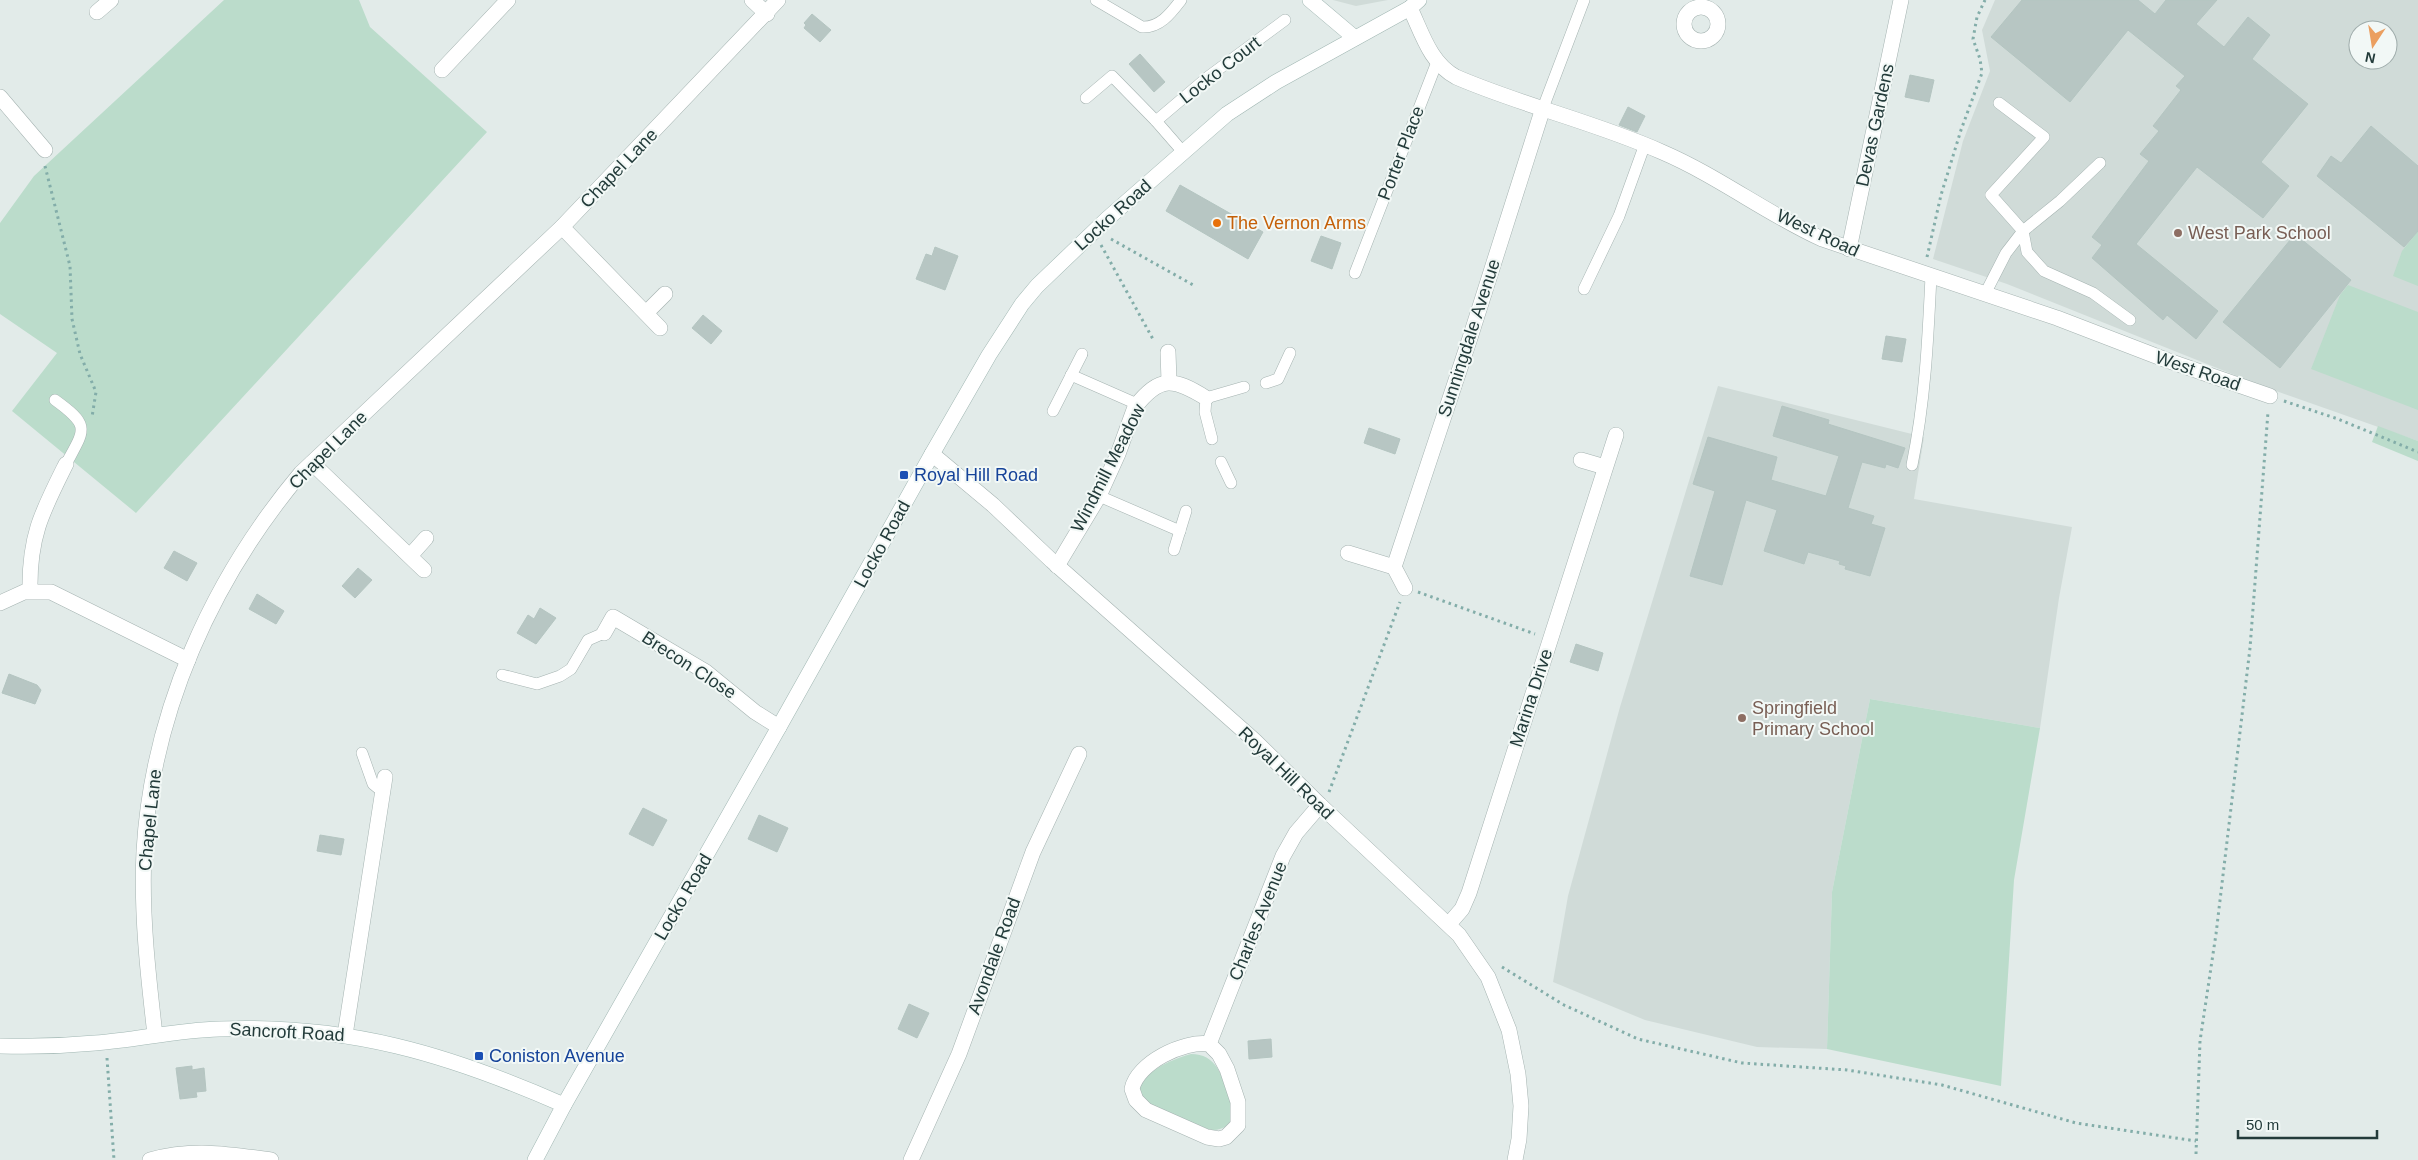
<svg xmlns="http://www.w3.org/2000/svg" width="2418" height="1160" viewBox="0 0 2418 1160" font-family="Helvetica,sans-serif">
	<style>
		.built { fill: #d0dbd8; fill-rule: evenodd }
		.green { fill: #bbdccb }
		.building { fill: #b7c6c3; stroke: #b4c5c1 }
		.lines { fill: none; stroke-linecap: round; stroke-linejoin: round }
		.lane-casing { stroke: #a5b3b1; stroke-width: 12 }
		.street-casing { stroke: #a5b3b1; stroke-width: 16 }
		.secondary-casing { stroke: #a1b7b3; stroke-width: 16 }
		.path { stroke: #83ada9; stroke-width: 3; stroke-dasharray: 2.5 4; stroke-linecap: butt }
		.lane { stroke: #fff; stroke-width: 11 }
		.street { stroke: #fff; stroke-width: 15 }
		.secondary { stroke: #fff; stroke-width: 15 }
		.food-dot { fill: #e8710a; stroke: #f2f8f6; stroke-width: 2 }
		.education-dot { fill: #8d6e63; stroke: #f2f8f6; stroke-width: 2 }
		.transit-dot { fill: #1a4fb4; stroke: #f2f8f6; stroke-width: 2 }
		.labels { text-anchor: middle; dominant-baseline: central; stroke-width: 4; stroke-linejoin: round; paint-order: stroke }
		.street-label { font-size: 18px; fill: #233b3a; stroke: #f2f8f6 }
		.food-label { font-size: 18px; fill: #c56008; stroke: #f2f8f6; text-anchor: start }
		.education-label { font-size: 18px; fill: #785e54; stroke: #f2f8f6; text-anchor: start }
		.transit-label { font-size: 18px; fill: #164399; stroke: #f2f8f6; text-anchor: start }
	</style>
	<rect width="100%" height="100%" fill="#e2ebe9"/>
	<!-- built -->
	<g class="built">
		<polygon points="1333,0 1388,0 1356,6"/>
		<path d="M1995,0H2418V441L2262,386L2007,284L1933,259L1963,141L1990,71L1982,30ZM2358,30H2388V60H2358Z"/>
		<polygon points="1718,386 1924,437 1914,499 2072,527 2059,598 2040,728 1870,699 1832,892 1827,1049 1757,1047 1645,1020 1553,982 1568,896 1620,707"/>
	</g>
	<!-- green -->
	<g class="green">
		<polygon points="224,0 359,0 370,27 487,132 136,513 12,411 57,353 0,314 0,223 34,176"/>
		<polygon points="2418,231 2418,286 2393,276 2402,251"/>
		<polygon points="2348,285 2418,312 2418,410 2311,369 2340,295"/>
		<polygon points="2378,426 2418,441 2418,461 2372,442"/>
		<polygon points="1870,699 2040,728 2014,880 2001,1086 1827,1049 1832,892"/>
		<path d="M1191,1054C1216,1054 1222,1075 1228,1095C1230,1102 1234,1110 1232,1118C1230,1125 1222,1130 1214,1130C1203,1130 1150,1108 1144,1100C1126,1077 1175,1058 1191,1054Z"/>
	</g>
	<!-- building -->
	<g class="building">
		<polygon points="2022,0 2138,0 2155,14 2166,0 2217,0 2196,24 2224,47 2248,17 2270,35 2252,59 2308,104 2261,162 2289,186 2263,218 2197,167 2136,244 2218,311 2196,339 2167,315 2163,320 2092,258 2102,245 2092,237 2149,161 2140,154 2159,131 2153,126 2181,90 2176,86 2185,76 2128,30 2070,102 1991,37"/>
		<polygon points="812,14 831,30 820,42 804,28 806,25 804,23"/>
		<polygon points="1140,54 1165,82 1154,92 1129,64"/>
		<polygon points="1910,75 1934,80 1929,102 1905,97"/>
		<polygon points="1628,107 1645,116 1637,132 1619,125"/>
		<polygon points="2371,126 2418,166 2418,231 2404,247 2317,176 2331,156 2341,163"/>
		<polygon points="1180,185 1263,232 1248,259 1166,211"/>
		<polygon points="2295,234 2351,280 2280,368 2223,322"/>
		<polygon points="1321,236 1341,243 1332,269 1311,261"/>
		<polygon points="935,247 958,256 945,290 916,279 926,254 932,256"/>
		<polygon points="703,315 722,331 711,344 692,328"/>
		<polygon points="1886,336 1906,339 1902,362 1882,359"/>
		<polygon points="1782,406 1829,420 1828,424 1905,448 1898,468 1886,464 1885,468 1862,462 1848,508 1874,516 1871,524 1885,528 1870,576 1845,569 1846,566 1839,564 1840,561 1808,552 1804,564 1764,551 1777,510 1746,500 1722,585 1690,576 1715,491 1693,484 1708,437 1777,457 1771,480 1826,496 1839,456 1773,436"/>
		<polygon points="1369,428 1400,439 1395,454 1364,443"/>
		<polygon points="174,551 197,563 187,581 164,568"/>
		<polygon points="358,568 372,580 355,598 342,586"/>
		<polygon points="257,594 284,611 276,624 249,609"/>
		<polygon points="540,608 556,618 536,644 517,633 528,615 534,619"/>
		<polygon points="1576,644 1603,653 1598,671 1570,662"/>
		<polygon points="9,674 37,685 41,690 35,704 2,693"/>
		<polygon points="643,808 667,820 653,846 629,834"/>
		<polygon points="759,815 788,828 777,852 748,839"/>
		<polygon points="320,835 344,839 341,855 317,851"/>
		<polygon points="909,1004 929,1013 917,1038 898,1029"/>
		<polygon points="1271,1039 1272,1057 1249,1059 1248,1041"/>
		<polygon points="192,1066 192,1070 204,1068 206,1091 196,1092 197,1097 180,1099 176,1068"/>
	</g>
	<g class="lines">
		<defs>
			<g id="lane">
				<path d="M1096,0L1142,27C1160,28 1171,13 1181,0"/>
				<polyline points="1086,98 1112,76 1156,121 1183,152"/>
				<polyline points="1999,103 2044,137 1991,195 2023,231 2027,252 2044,271 2093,293 2130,320"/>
				<polyline points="1543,108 1584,0"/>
				<polyline points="1156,121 1208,77 1285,20"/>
				<polyline points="1355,273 1437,62"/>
				<polyline points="1584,289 1619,216 1645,144"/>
				<polyline points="1985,294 2006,253 2023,231 2060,201 2100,163"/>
				<polyline points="1071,375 1137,404"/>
				<polyline points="1266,383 1278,379 1290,353"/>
				<path d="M55,400C91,426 85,429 66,464"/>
				<polyline points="1053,411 1082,354"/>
				<polyline points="1212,439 1205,412 1206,398 1244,387"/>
				<polyline points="1221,462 1231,483"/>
				<path d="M1912,465C1925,402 1928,340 1931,276"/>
				<polyline points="1099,496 1180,531"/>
				<polyline points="1174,550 1186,511"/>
				<polyline points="502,675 537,684 560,676 571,669 588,640 604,633"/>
				<polyline points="362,753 373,784 383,792"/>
			</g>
			<g id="street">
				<polyline points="752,0 767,14"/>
				<circle cx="1701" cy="24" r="17"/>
				<path d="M1410,8C1422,33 1430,63 1456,77C1523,106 1595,122 1662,152C1718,176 1767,214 1822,239L2057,318L2169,361L2270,396"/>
				<polyline points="97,12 111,0"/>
				<polyline points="442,70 508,0"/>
				<polyline points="0,97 45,150"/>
				<polyline points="562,227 660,328"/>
				<polyline points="1849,249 1901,0"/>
				<polyline points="646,313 665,294"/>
				<polyline points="1168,352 1169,381"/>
				<polyline points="932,454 993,505 1052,561 1254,740 1320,805 1459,935 1488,977 1509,1030 1518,1074 1521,1106 1519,1139 1515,1160"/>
				<polyline points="1581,460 1605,467"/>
				<polyline points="312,463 424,570"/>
				<polyline points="1348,553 1394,567 1470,338 1543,108"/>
				<polyline points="410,556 426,538"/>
				<path d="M1057,566L1099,496L1118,454L1135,407C1160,375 1174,378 1206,398"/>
				<polyline points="1394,567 1405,588"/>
				<path d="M30,591C29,536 42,512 66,464"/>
				<polyline points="0,603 24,592 51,592 188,660"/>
				<polyline points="604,633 613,617 706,672 755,712 779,727"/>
				<polyline points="1449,924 1462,909 1469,893 1616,435"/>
				<path d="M155,1035C148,974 141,913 144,851C152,712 212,579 301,473L562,227L778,0"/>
				<polyline points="345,1035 385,777"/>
				<path d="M1209,1044C1184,1040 1137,1063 1132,1089L1136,1100L1146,1110L1207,1137L1219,1139L1226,1137L1238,1125V1102L1227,1069L1219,1054L1209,1044L1283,856L1296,833L1320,805"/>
				<path d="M150,1160C193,1148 228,1154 271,1160"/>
				<polyline points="911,1160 959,1054 1033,852 1079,754"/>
			</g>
			<g id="secondary">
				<polyline points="1310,0 1355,38"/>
				<path d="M0,1046C32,1047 63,1046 95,1043C136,1040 178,1030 219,1029C348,1024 448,1054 564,1105"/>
				<polyline points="535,1160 564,1105 779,727 932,454 989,355 1022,304 1037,286 1107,219 1227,114 1276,82 1410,8 1419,0"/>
			</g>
		</defs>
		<!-- lane casing -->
		<use href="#lane" class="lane-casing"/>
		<!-- street casing -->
		<use href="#street" class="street-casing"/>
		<!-- secondary casing -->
		<use href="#secondary" class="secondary-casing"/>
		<!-- path -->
		<g class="path">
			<polyline points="45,166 70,266 72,319 80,354 96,392 92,417"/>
			<polyline points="1111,239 1195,286"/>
			<polyline points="1101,245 1154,341"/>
			<polyline points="1927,257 1941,195 1961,130 1982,73 1980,59 1973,39 1977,17 1985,0"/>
			<polyline points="2284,401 2338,419 2418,452"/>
			<polyline points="1418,592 1535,634"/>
			<polyline points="1329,792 1400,602"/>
			<polyline points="1502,967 1564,1005 1638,1039 1742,1063 1847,1070 1942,1085 2076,1123 2196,1141"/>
			<polyline points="107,1058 114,1160"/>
			<polyline points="2196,1154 2200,1041 2216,934 2250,648 2268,412"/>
		</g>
		<!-- lane -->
		<use href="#lane" class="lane"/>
		<!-- street -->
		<use href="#street" class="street"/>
		<!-- secondary -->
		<use href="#secondary" class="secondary"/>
	</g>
	<!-- markers -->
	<circle class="food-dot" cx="1217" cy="223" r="5"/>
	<g class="education-dot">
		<circle cx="2178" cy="233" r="5"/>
		<circle cx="1742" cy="718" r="5"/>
	</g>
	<g class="transit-dot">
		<rect x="899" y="470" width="10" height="10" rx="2.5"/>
		<rect x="474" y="1051" width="10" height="10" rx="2.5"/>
	</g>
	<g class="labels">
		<!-- street labels -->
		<g class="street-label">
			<text transform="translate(1220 70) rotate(-38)">Locko Court</text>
			<text transform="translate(1875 125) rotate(-78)">Devas Gardens</text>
			<text transform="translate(1401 153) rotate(-69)">Porter Place</text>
			<text transform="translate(619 168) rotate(-46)">Chapel Lane</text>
			<text transform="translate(1113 215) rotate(-42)">Locko Road</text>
			<text transform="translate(1818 233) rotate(25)">West Road</text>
			<text transform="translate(1469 338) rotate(-72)">Sunningdale Avenue</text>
			<text transform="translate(2198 371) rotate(19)">West Road</text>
			<text transform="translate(328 450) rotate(-45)">Chapel Lane</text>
			<text transform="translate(1108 468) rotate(-63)">Windmill Meadow</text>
			<text transform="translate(882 544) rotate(-61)">Locko Road</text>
			<text transform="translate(689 665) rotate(33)">Brecon Close</text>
			<text transform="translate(1531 698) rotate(-72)">Marina Drive</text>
			<text transform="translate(1286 773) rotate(44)">Royal Hill Road</text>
			<text transform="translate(150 820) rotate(-84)">Chapel Lane</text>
			<text transform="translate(683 897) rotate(-60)">Locko Road</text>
			<text transform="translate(1258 921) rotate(-68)">Charles Avenue</text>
			<text transform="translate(994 956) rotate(-70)">Avondale Road</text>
			<text transform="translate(287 1032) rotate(3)">Sancroft Road</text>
		</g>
		<!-- food labels -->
		<g class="food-label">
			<text x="1227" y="223">The Vernon Arms</text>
		</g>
		<!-- education labels -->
		<g class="education-label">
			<text x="2188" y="233">West Park School</text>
			<text x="1752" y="708">Springfield<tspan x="1752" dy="21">Primary School</tspan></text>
		</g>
		<!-- transit labels -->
		<g class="transit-label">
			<text x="914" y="475">Royal Hill Road</text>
			<text x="489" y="1056">Coniston Avenue</text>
		</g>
	</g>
	<!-- north arrow -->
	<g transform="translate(2373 45) rotate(192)"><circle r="24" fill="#f2f8f6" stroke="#9facab"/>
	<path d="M0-4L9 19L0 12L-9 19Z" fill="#eb9f60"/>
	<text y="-8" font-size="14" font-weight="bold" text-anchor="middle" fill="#233b3a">N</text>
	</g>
	<!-- scale -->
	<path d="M2238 1130v8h139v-8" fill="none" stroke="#233b3a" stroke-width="2.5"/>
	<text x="2246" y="1130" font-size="15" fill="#233b3a" stroke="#f2f8f6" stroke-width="4" paint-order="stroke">50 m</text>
</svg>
